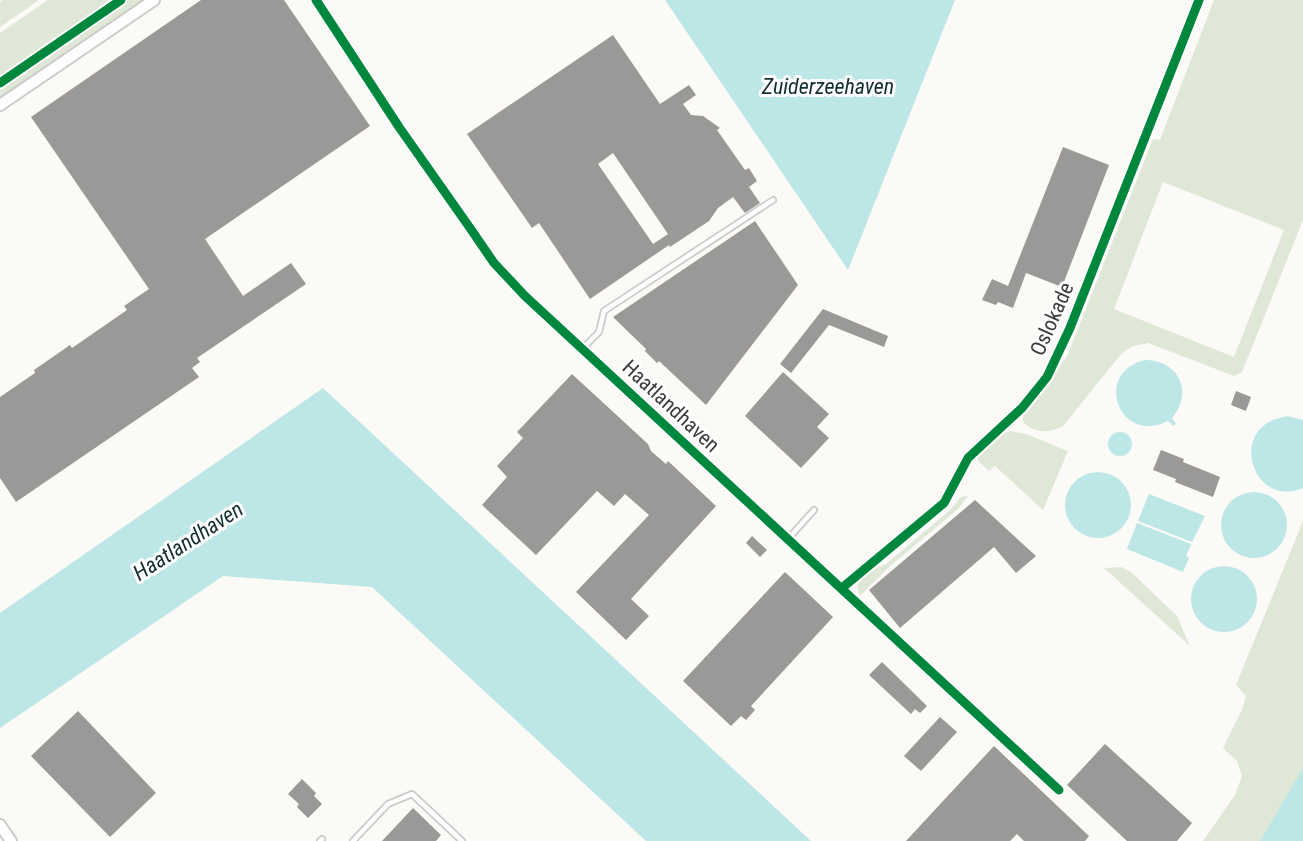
<svg xmlns="http://www.w3.org/2000/svg" width="1303" height="841" viewBox="0 0 1303 841" font-family="'Roboto Condensed',sans-serif">
	<style>
		.green { fill: #dfe8d6; fill-rule: evenodd }
		.water { fill: #bde6e6 }
		.building { fill: #9b9997; fill-rule: evenodd }
		.lines { fill: none; stroke-linecap: round; stroke-linejoin: round }
		.service-casing { stroke: #cdcbc9; stroke-width: 8 }
		.minor-casing { stroke: #cdcbc9; stroke-width: 11 }
		.tertiary-casing { stroke: #cdcbc9; stroke-width: 14 }
		.service { stroke: #fffefe; stroke-width: 4.5 }
		.minor { stroke: #fffefe; stroke-width: 8 }
		.tertiary { stroke: #fffefe; stroke-width: 10 }
		.cycleway-casing { stroke: #fff; stroke-width: 13 }
		.cycleway { stroke: #00873e; stroke-width: 9 }
		.labels { text-anchor: middle; dominant-baseline: central; stroke-width: 6; stroke-linejoin: round; paint-order: stroke }
		.street-label { font-size: 21px; fill: #3d3b3a; stroke: #fff }
		.water-label { font-size: 22px; font-style: italic; fill: #112f30; stroke: #fff }
	</style>
	<rect width="100%" height="100%" fill="#fcfaf7"/>
	<!-- green -->
	<g class="green">
		<polygon points="3,0 39,0 0,27 0,2"/>
		<polygon points="48,0 144,0 0,98 0,33"/>
		<path d="M1214,0H1303V220L1242,372L1234,376L1148,343L1133,346L1122,353L1063,426C1049,434 1034,433 1023,422V415L1045,390L1068,354L1153,139L1160,140ZM1163,182L1284,230L1234,357L1114,309Z"/>
		<polygon points="1011,431 1026,434 1068,451 1043,510 995,466 989,471 979,462 977,457 1004,433"/>
		<path d="M968,496L959,508L888,568L860,596L857,586C863,576 875,567 886,564L949,511L961,497Z"/>
		<polygon points="1303,521 1303,841 1203,841 1235,795 1242,776 1237,761 1223,748 1242,710 1246,696 1236,685"/>
		<polygon points="1121,567 1131,572 1177,616 1190,646 1104,568"/>
	</g>
	<!-- water -->
	<g class="water">
		<polygon points="665,0 955,0 848,270"/>
		<path d="M1145,360C1179,360 1194,393 1172,418L1176,424L1173,426L1168,421C1120,446 1092,373 1145,360Z"/>
		<polygon points="323,388 811,841 646,841 372,587 223,576 0,728 0,613"/>
		<path d="M1288,416L1303,420V488C1253,510 1224,425 1288,416Z"/>
		<circle cx="1120" cy="444" r="12"/>
		<circle cx="1098" cy="505" r="33"/>
		<circle cx="1254" cy="525" r="33"/>
		<polygon points="1149,494 1205,516 1192,542 1138,521"/>
		<polygon points="1137,523 1191,544 1186,556 1189,558 1183,572 1127,549"/>
		<circle cx="1224" cy="599" r="33"/>
		<polygon points="1303,768 1303,841 1260,841"/>
	</g>
	<!-- building -->
	<g class="building">
		<polygon points="201,0 284,0 370,126 205,239 243,296 291,263 306,284 197,358 200,362 192,368 199,377 16,502 0,478 0,397 35,373 34,370 70,345 72,348 127,310 124,306 149,289 31,117"/>
		<path d="M613,35L660,104L689,85L696,95L683,104L691,115L703,116L720,128L717,130L745,170L749,168L757,181L749,187L760,203L745,213L733,197L718,208L709,221L670,247L669,245L590,299L539,223L532,228L467,134ZM613,153L668,234L653,244L598,164Z"/>
		<polygon points="1063,147 1109,165 1062,287 1026,273 1013,308 998,302 996,305 982,300 992,279 1008,286"/>
		<polygon points="755,221 798,285 706,405 659,361 657,363 645,351 646,349 613,317"/>
		<polygon points="823,309 888,336 884,347 829,325 791,373 780,364"/>
		<polygon points="783,372 829,414 817,427 829,438 801,468 745,416"/>
		<polygon points="572,374 648,444 651,451 666,464 668,461 716,506 631,599 649,616 626,640 576,592 649,515 625,494 614,506 597,491 536,555 482,505 507,477 497,466 523,438 517,432"/>
		<polygon points="1236,391 1251,397 1246,411 1231,405"/>
		<polygon points="1161,450 1184,459 1183,462 1220,477 1213,497 1175,482 1176,479 1153,470"/>
		<polygon points="975,500 1036,556 1016,573 994,547 900,628 869,590"/>
		<polygon points="752,536 767,550 760,557 746,543"/>
		<polygon points="785,572 833,617 751,706 755,710 746,720 741,716 731,726 683,681"/>
		<polygon points="882,662 927,706 920,713 915,709 911,714 869,675"/>
		<polygon points="78,711 156,793 110,837 31,756"/>
		<polygon points="940,717 957,732 921,771 904,756"/>
		<polygon points="1105,744 1192,823 1177,841 1127,841 1067,785"/>
		<polygon points="994,746 1089,836 1085,841 1024,841 1017,834 1010,841 906,841"/>
		<polygon points="302,779 316,793 314,796 322,804 308,818 297,807 299,804 288,794"/>
		<polygon points="413,808 441,835 436,841 382,841"/>
	</g>
	<g class="lines">
		<defs>
			<g id="service">
				<polyline points="582,349 599,332 604,311 773,200"/>
				<polyline points="788,539 814,510"/>
				<polyline points="320,841 322,839"/>
				<polyline points="353,841 388,804 412,794 462,841"/>
			</g>
			<g id="minor">
				<polyline points="316,0 399,127 470,228 494,263 525,296 1059,790"/>
				<polyline points="842,588 944,503 968,458 1022,408 1047,377 1070,328 1199,0"/>
			</g>
			<g id="tertiary">
				<polyline points="0,105 154,0"/>
				<polyline points="0,825 11,841"/>
			</g>
		</defs>
		<!-- service casing -->
		<use href="#service" class="service-casing"/>
		<!-- minor casing -->
		<use href="#minor" class="minor-casing"/>
		<!-- tertiary casing -->
		<use href="#tertiary" class="tertiary-casing"/>
		<!-- service -->
		<use href="#service" class="service"/>
		<!-- minor -->
		<use href="#minor" class="minor"/>
		<!-- tertiary -->
		<use href="#tertiary" class="tertiary"/>
		<defs>
			<g id="cycleway">
				<polyline points="316,0 399,127 470,228 494,263 525,296 1059,790"/>
				<polyline points="0,83 121,0"/>
				<polyline points="842,588 944,503 968,458 1022,408 1047,377 1070,328 1199,0"/>
			</g>
		</defs>
		<!-- cycleway casing -->
		<use href="#cycleway" class="cycleway-casing"/>
		<!-- cycleway -->
		<use href="#cycleway" class="cycleway"/>
	</g>
	<g class="labels">
		<!-- street labels -->
		<g class="street-label">
			<text transform="translate(1052 319) rotate(-66)">Oslokade</text>
			<text transform="translate(671 406) rotate(43)">Haatlandhaven</text>
		</g>
		<!-- water labels -->
		<g class="water-label">
			<text x="828" y="86">Zuiderzeehaven</text>
			<text transform="translate(188 541) rotate(-33)">Haatlandhaven</text>
		</g>
	</g>
</svg>
